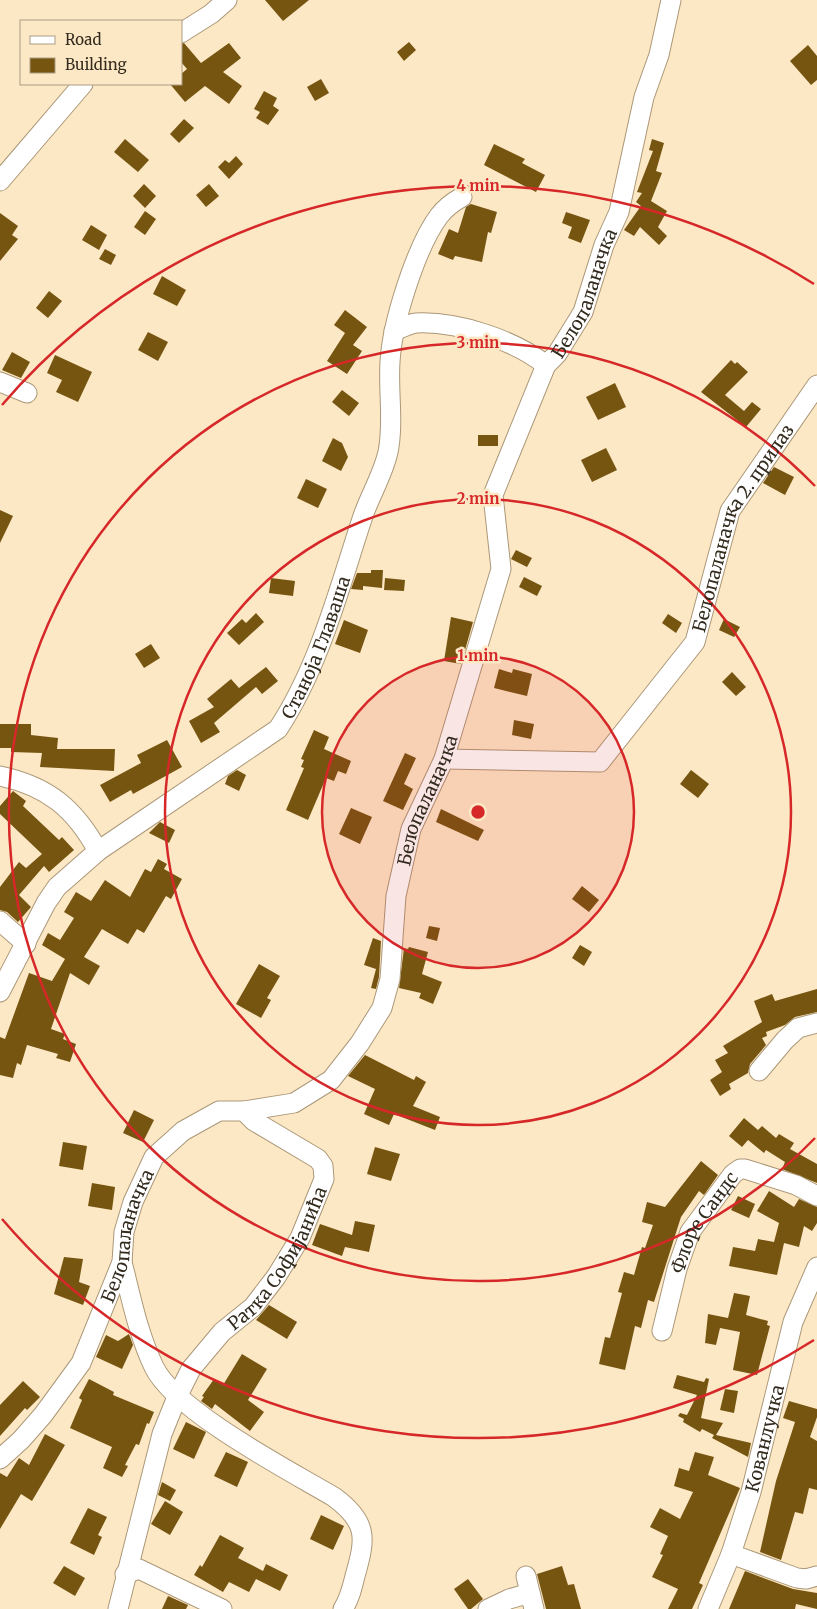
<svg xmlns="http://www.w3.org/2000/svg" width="817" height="1609" viewBox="0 0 817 1609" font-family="Merriweather,serif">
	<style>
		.building { fill: #765511 }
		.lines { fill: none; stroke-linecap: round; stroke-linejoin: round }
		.minor-casing { stroke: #ab9878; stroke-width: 21 }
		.minor { stroke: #fff; stroke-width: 19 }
		.ring { fill: none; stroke: #d62828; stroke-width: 2.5 }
		.labels { text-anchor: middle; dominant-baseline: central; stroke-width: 5; stroke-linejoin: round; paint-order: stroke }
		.street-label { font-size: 18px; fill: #332b1e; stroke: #fde8c6 }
		.centre { fill: #d62828; stroke: #fde8c6; stroke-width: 2.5 }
		.ring-label { font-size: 15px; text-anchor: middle; font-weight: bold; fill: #d62828; stroke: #fde8c6; stroke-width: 5; stroke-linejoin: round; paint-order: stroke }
	</style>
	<rect width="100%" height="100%" fill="#fde8c6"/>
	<!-- building -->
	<g class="building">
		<polygon points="265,0 309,0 283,21"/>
		<polygon points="409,42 416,50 404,61 397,52"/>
		<polygon points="184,43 201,63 229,43 241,58 223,72 242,86 229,104 205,86 185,102 170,84 181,84 181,74 187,69 181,62 181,44"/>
		<polygon points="808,45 817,56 817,80 811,85 790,61"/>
		<polygon points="321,79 329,93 315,101 307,87"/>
		<polygon points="264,91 277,98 273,106 279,110 268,125 256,118 260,112 254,109"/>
		<polygon points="184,119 194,128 179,143 170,134"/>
		<polygon points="125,139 149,160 138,172 114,152"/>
		<polygon points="652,139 664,143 656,171 662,173 651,201 667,211 658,227 667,236 659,245 640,227 634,236 624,230 641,206 636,202 642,193 637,192 653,151 649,150"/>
		<polygon points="494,144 525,159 522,163 545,175 536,192 484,165"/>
		<polygon points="236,156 243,164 229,179 218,167 225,160 229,163"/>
		<polygon points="144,184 156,196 145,208 133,196"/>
		<polygon points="209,184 219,196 206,207 196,195"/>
		<polygon points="471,204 497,212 491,233 488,232 482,262 455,256 453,260 438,254 449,229 458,233 466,207"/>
		<polygon points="145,211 156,219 145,235 134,227"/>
		<polygon points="566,212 590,220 581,243 568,238 572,227 562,223"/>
		<polygon points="0,213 18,226 12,235 18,239 0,261"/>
		<polygon points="91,225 107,235 99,250 82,240"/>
		<polygon points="105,249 116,255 111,265 99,259"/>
		<polygon points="162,276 186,290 177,306 153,294"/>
		<polygon points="49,291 62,301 48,318 36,308"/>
		<polygon points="345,310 367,327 353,345 362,351 347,374 327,361 345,333 334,325"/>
		<polygon points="148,332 168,342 158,361 138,350"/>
		<polygon points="12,352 30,362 21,378 2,370"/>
		<polygon points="55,355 92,372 78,402 56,392 62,380 47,373"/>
		<polygon points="731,360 735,364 737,362 748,372 725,395 744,411 752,402 761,409 746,427 701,392"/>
		<polygon points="615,383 626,407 598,420 586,397"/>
		<polygon points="342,390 359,403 349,416 332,402"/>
		<rect x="478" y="435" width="20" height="11"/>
		<polygon points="333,438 342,443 348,457 341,471 322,461"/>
		<polygon points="606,448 617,470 592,482 581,460"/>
		<polygon points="774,467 794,477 785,495 763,483"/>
		<polygon points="306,479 327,489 318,508 297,498"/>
		<polygon points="0,510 13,516 0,543"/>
		<polygon points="516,550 532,558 527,567 511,559"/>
		<polygon points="371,570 383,570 382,588 363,586 363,590 351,589 357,573 371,573"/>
		<polygon points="524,577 542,586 537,596 519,587"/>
		<polygon points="271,578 295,581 293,596 269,593"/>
		<polygon points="385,578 405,580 404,591 384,590"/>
		<polygon points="256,613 264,622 239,645 227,633 242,619 246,623"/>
		<polygon points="668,614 682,623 676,633 662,623"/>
		<polygon points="451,617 473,622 461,664 444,661"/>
		<polygon points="724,619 740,627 734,637 719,630"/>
		<polygon points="344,620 368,630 360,653 335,644"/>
		<polygon points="151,644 160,658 144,668 135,654"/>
		<polygon points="266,667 278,681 262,694 256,687 214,723 220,732 201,743 189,721 214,707 207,699 231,679 239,688"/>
		<polygon points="499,669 512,673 513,669 532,674 527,696 494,688"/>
		<polygon points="732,672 746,687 736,696 722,682"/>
		<polygon points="514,720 534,724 531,739 512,735"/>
		<polygon points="0,724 31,724 31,735 58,738 57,749 115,749 114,771 40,767 42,753 11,752 11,748 0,748"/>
		<polygon points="314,730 329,737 324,749 351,761 346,774 338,771 334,781 326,778 308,820 286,810 304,768 301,767 304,760 301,759"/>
		<polygon points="167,740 182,767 133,794 131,790 110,802 100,785 141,763 137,755"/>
		<polygon points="405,753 416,758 404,784 413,789 403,810 383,801"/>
		<polygon points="237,770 246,775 239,791 225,784 228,776"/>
		<polygon points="691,770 709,784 698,798 680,784"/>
		<polygon points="13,791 26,801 23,806 59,840 62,837 74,850 49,872 44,866 19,895 31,907 18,922 7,912 0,910 0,887 19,862 26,868 42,854 0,814 0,806"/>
		<polygon points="351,808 372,817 360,844 339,834"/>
		<polygon points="441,809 484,830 478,841 436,822"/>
		<polygon points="160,822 175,830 169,843 149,833"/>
		<polygon points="158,859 167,864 164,869 182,879 171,899 166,896 144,933 137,929 128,944 102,929 84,957 100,966 89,985 70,973 51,1029 65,1034 63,1039 76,1044 70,1062 56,1058 58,1054 27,1045 21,1065 17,1063 13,1078 0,1075 0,1037 5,1039 29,973 52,981 65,959 42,945 48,933 60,940 74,918 64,912 76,892 91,901 105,880 130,897 145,869 151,872"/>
		<polygon points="582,886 599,900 589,912 572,899"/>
		<polygon points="429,926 440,928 437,941 426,938"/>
		<polygon points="373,938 381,941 379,977 376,989 371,988 376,969 364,965"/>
		<polygon points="580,945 592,952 584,966 572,958"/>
		<polygon points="409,947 428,952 422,974 442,982 433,1004 419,998 421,993 399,988 404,948 408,949"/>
		<polygon points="259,964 280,976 267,998 271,1000 261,1018 236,1004"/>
		<polygon points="817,989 817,1012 795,1017 785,1025 766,1032 767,1036 762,1038 766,1045 750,1064 748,1073 729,1084 731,1089 720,1096 710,1080 722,1072 715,1060 728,1053 723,1046 762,1022 754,1001 772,994 775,1001"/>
		<polygon points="365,1055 414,1080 416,1076 426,1082 413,1106 440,1117 435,1130 394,1114 389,1125 364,1114 375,1089 348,1076"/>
		<polygon points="134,1110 154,1120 143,1142 123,1133"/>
		<polygon points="744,1118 758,1130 762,1126 776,1138 779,1134 794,1143 790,1149 817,1164 817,1183 782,1169 785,1162 766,1150 764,1153 748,1140 742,1147 729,1136"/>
		<polygon points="63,1142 87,1146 83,1170 59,1166"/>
		<polygon points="375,1147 400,1154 391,1181 367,1174"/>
		<polygon points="701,1161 718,1175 704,1195 699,1191 681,1217 654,1302 648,1300 641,1328 635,1326 625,1370 599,1364 605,1337 610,1338 622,1293 618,1292 624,1272 634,1275 642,1247 645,1248 653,1225 642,1222 647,1202 665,1207"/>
		<polygon points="92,1183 115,1187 112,1210 88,1206"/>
		<polygon points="769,1191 794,1207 799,1199 817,1207 817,1223 812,1231 804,1226 799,1247 784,1243 777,1275 729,1266 733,1247 755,1251 758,1239 774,1242 779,1223 757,1211"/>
		<polygon points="738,1196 755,1204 749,1218 731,1210"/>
		<polygon points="355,1221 375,1225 369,1252 345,1247 342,1256 312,1245 320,1224 352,1235"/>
		<polygon points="64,1257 83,1259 79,1282 90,1286 83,1305 54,1294"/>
		<polygon points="734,1293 750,1296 746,1315 768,1321 767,1325 770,1326 757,1375 733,1370 740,1332 720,1328 716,1345 705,1343 708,1314 728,1318"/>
		<polygon points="269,1305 297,1322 287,1339 256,1320"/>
		<polygon points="129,1334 133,1345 122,1369 96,1357 106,1335 118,1341"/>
		<polygon points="242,1354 267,1369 248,1400 264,1412 250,1431 215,1404 212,1409 201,1401 204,1397 202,1396 214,1379 223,1385"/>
		<polygon points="677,1375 704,1382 706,1378 709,1379 701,1418 723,1423 716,1435 751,1443 748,1457 712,1438 714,1435 702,1429 700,1432 683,1422 684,1419 678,1416 680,1413 687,1415 697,1395 673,1388"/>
		<polygon points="89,1379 114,1392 113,1395 154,1412 149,1424 147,1423 139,1445 136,1444 125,1465 128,1466 122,1477 103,1468 112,1447 70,1428 82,1400 79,1398"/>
		<polygon points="23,1381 40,1397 27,1410 25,1408 0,1436 0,1405"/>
		<polygon points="725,1389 738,1391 734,1413 720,1410"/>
		<polygon points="789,1401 817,1409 817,1417 810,1437 817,1441 817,1490 809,1488 803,1514 795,1512 781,1560 760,1552 776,1481 795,1422 783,1418"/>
		<polygon points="186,1422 206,1432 194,1459 173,1449"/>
		<polygon points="45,1434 65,1445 32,1501 21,1494 0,1529 0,1473 7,1477 19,1458 29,1465"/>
		<polygon points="226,1452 248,1462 237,1487 214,1476"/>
		<polygon points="695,1452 714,1457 708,1475 740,1488 699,1583 703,1585 692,1609 668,1609 678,1589 652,1577 663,1555 660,1554 668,1536 650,1527 660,1508 680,1519 693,1492 674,1486 679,1468 689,1471"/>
		<polygon points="162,1482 176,1490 170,1501 158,1495"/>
		<polygon points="165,1501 183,1512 170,1535 151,1524"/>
		<polygon points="88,1508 107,1517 98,1535 102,1537 94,1555 70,1543"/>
		<polygon points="321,1515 344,1526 333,1550 310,1539"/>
		<polygon points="220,1535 244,1548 238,1558 263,1571 266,1564 288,1575 280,1591 256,1579 249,1592 229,1582 223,1592 194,1575 200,1565 202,1567"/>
		<polygon points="64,1566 85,1578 75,1596 53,1583"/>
		<polygon points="562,1566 568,1585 574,1584 581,1609 546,1609 537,1574"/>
		<polygon points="745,1571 793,1589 817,1593 817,1609 796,1604 795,1609 729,1609"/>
		<polygon points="468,1579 483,1599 471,1609 468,1609 454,1589"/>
		<polygon points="168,1596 188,1605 186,1609 162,1609"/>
	</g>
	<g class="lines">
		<defs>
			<g id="minor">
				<polyline points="181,33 211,14 227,0"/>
				<polyline points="0,181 83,84"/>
				<path d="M394,331C401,328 409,324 416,323C458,321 514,340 546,365"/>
				<polyline points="0,382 27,393"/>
				<path id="s1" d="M444,759L600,762L695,642L730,511L817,385"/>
				<path d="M0,776C48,786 75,809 98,851"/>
				<polyline points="0,921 26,944"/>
				<path id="s2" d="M0,992L46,903L57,887L98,851L278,729C319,667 339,589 362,519C369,497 383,475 388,452C394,423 388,391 390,362C392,323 416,247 439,216C445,208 453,202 462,197"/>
				<polyline points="759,1071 785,1040 798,1028 817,1023"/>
				<path d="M122,1262C131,1297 138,1334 154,1367C175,1411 290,1471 334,1497C368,1522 366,1538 355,1576C352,1588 350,1598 343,1609"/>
				<path id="s3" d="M662,1331L677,1269L690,1232L733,1174L740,1169H745L796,1185L817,1196"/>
				<path id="s4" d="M0,1459L21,1440L43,1415L81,1363L122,1262L124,1232L133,1202L154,1157L183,1131L219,1111H244L294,1103L331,1080L360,1043L382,1008L390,979L396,896L411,829L444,759L501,569L493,495L546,365L557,354L583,312L604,245L619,212L644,97L659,55L671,0"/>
				<polyline points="731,1554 797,1578 806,1579 817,1576"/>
				<polyline points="125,1574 139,1569 222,1609"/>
				<polyline points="526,1576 534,1609"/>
				<path id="s5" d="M118,1609L162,1434L177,1397L191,1369L222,1332L253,1307L276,1277L300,1238L324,1179L323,1166L318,1159L254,1121L244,1111"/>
				<polyline points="488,1609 509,1599 530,1593"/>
				<path id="s6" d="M708,1609L731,1554L751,1492L793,1322L817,1267"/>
			</g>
		</defs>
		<!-- minor casing -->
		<use href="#minor" class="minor-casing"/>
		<!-- minor -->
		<use href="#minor" class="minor"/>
	</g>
	<!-- distance rings -->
	<circle cx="478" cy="812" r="156" fill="#d62828" fill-opacity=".12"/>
	<g class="ring">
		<circle cx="478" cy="812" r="156"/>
		<circle cx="478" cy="812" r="313"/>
		<path d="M815 1138A469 469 0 1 1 815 486"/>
		<path d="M814 1340A626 626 0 0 1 2 1219M2 405A626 626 0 0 1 814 284"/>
	</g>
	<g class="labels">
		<!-- street labels -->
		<g class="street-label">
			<text stroke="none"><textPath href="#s4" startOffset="1389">Белопаланачка</textPath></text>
			<text stroke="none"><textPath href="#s1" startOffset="434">Белопаланачка 2. прилаз</textPath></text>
			<text stroke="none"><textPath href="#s2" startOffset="482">Станоја Главаша</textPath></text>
			<text stroke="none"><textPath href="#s4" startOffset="848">Белопаланачка</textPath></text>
			<text stroke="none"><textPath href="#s3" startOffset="118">Флоре Сандс</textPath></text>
			<text stroke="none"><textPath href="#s4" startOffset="262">Белопаланачка</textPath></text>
			<text stroke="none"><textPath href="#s5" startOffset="394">Ратка Софијанића</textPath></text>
			<text stroke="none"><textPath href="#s6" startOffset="180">Кованлучка</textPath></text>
		</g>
	</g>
	<circle cx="478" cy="812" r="8" class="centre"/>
	<g class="ring-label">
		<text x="478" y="191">4 min</text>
		<text x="478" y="348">3 min</text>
		<text x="478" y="504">2 min</text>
		<text x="478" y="661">1 min</text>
	</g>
	<!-- legend -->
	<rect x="20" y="20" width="162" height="65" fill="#fde8c6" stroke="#ac9c83"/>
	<rect x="30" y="36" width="25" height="8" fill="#ffffff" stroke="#ac9c83"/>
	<text x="65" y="45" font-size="15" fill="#332b1e">Road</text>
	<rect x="30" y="58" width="25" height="15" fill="#765511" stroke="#ac9c83"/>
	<text x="65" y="70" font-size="15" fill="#332b1e">Building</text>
</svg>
